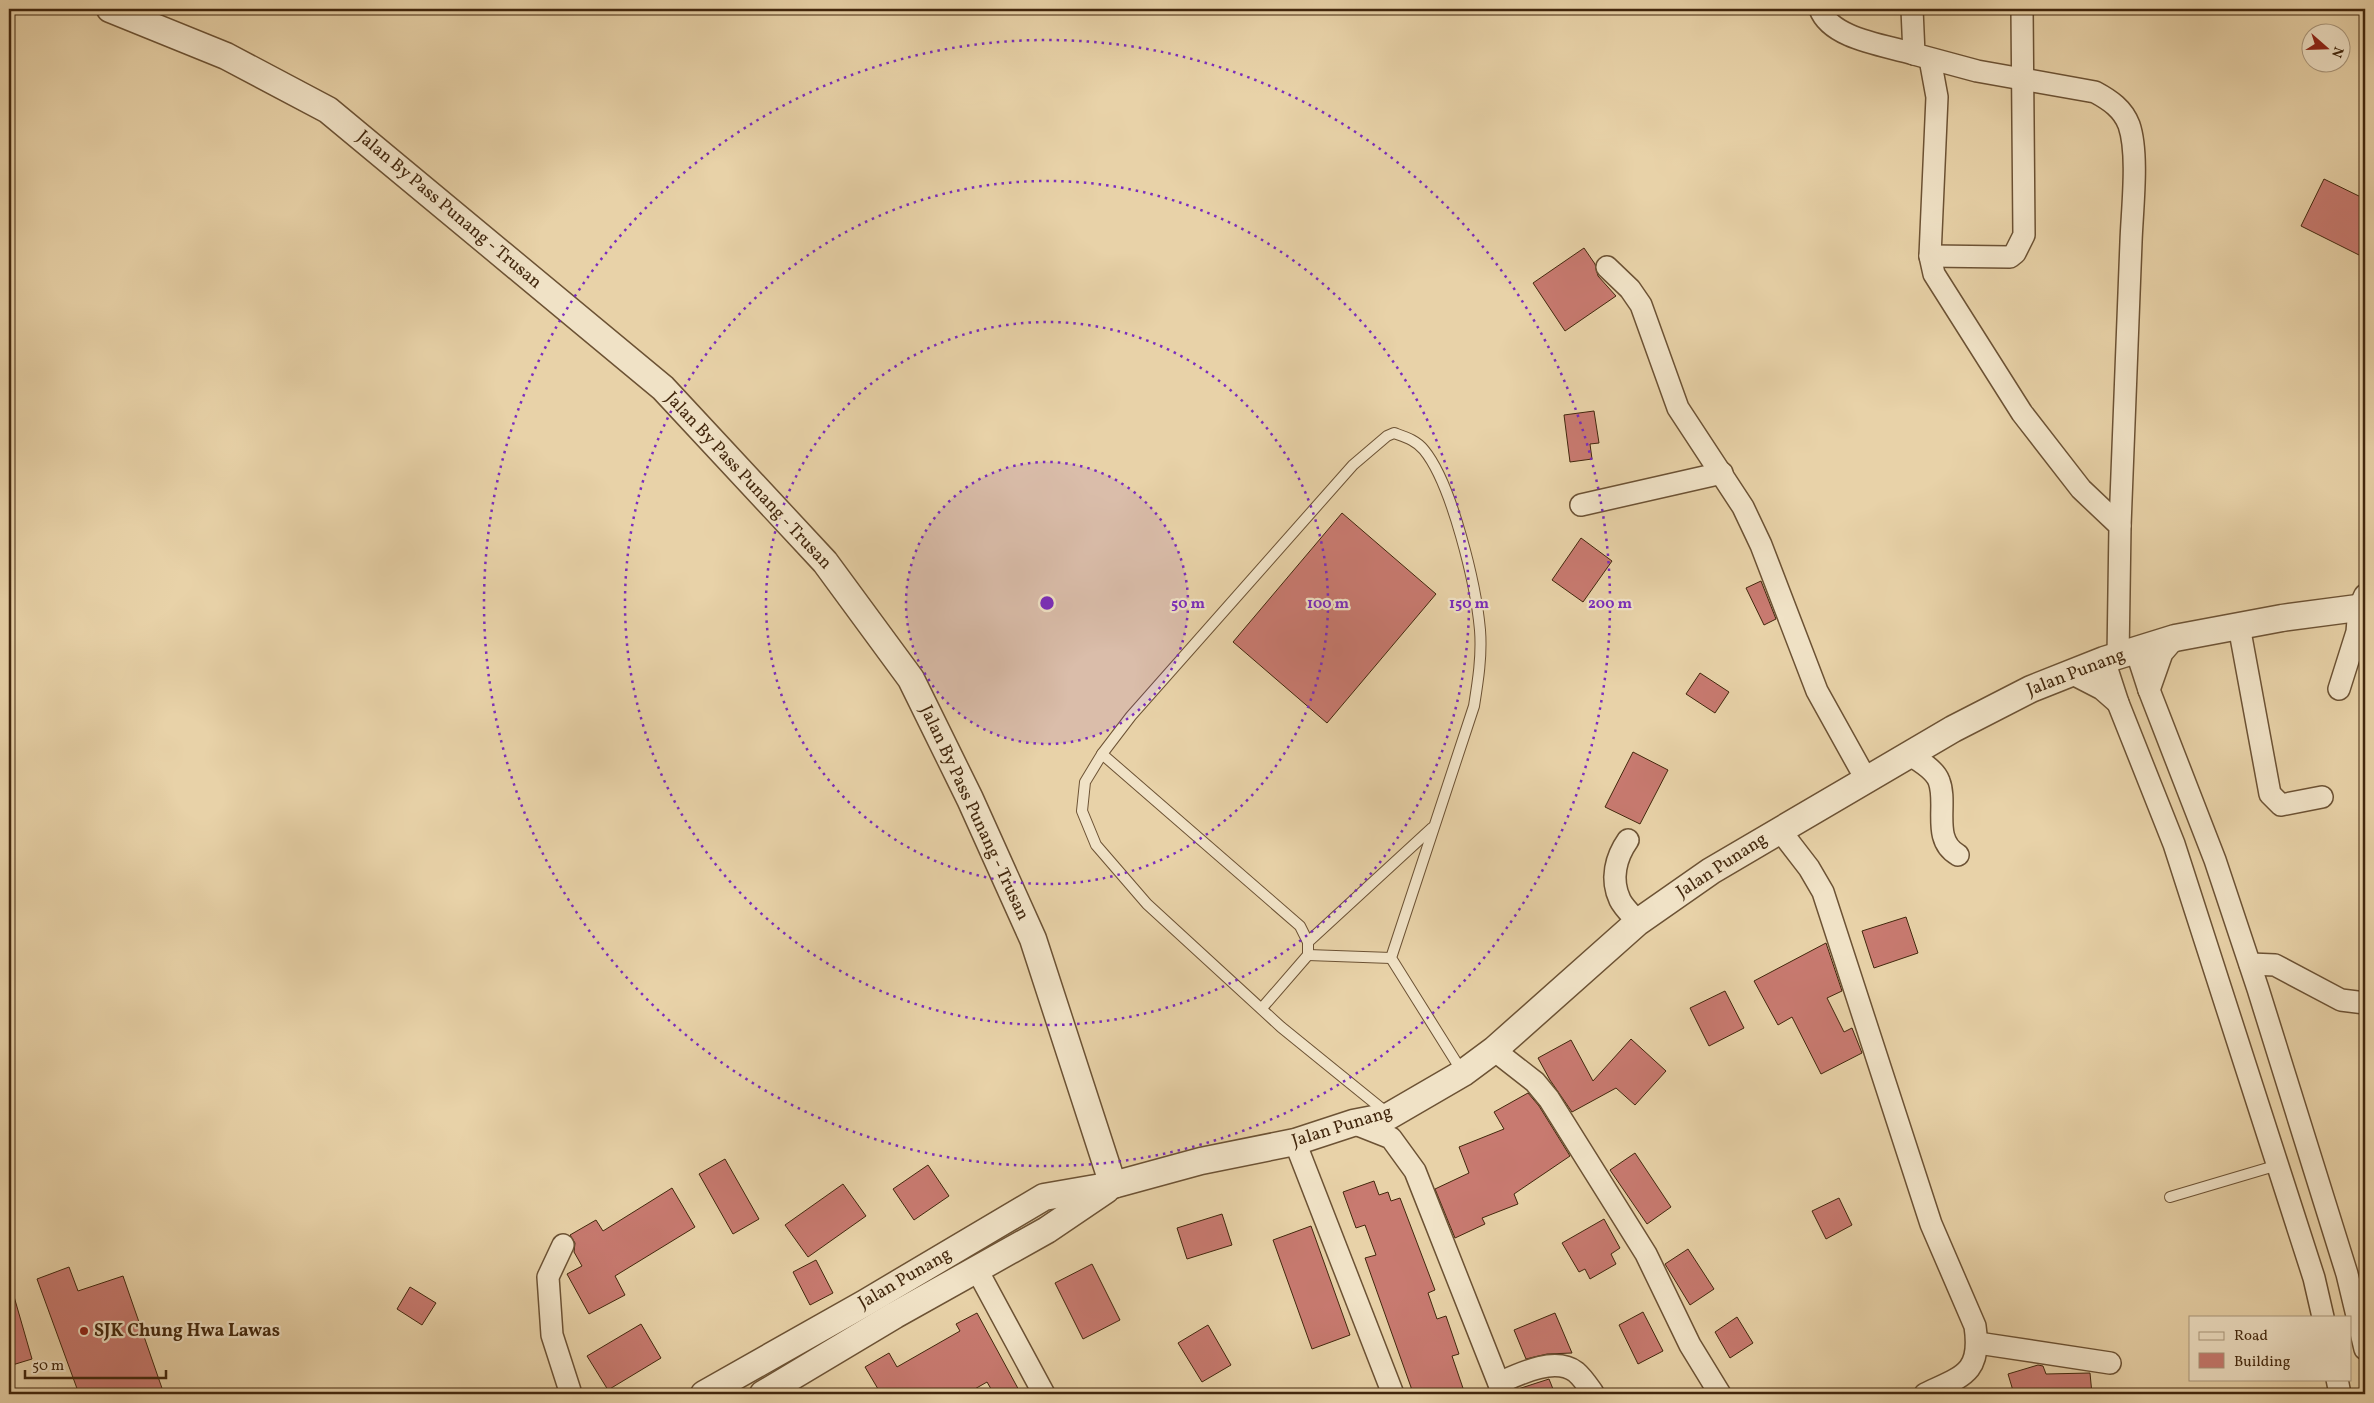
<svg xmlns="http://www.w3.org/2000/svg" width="2374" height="1403" viewBox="0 0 2374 1403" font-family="Vollkorn,serif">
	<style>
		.building { fill: #c87a70; stroke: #42270d }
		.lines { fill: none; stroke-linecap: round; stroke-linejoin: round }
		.service-casing { stroke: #6c5234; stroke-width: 12 }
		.minor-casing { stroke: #6c5234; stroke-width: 24 }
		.tertiary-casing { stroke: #6c5234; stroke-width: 29 }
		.service { stroke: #f0e2c6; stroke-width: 10 }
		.minor { stroke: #f0e2c6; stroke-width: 21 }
		.tertiary { stroke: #f0e2c6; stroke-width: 26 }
		.ring { fill: none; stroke: #7b2cbf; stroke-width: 2.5; stroke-dasharray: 2.5 5 }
		.poi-dot { fill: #8f2418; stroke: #f0e2c6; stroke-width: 2 }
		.labels { text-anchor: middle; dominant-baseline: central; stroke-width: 4.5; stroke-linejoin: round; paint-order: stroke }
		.street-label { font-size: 18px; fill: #42270d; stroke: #f0e2c6 }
		.poi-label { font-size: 18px; font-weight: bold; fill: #42270d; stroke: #f0e2c6; text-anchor: start }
		.centre { fill: #7b2cbf; stroke: #f0e2c6; stroke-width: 2.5 }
		.ring-label { font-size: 15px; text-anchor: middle; font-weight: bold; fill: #7b2cbf; stroke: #f0e2c6; stroke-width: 4.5; stroke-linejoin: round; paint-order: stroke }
	</style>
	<rect width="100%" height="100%" fill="#e8d2a8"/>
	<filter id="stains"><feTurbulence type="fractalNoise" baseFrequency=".004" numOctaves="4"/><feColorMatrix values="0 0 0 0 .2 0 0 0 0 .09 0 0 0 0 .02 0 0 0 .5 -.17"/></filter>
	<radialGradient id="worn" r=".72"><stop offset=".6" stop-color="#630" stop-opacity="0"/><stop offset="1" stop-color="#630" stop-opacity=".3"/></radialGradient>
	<!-- building -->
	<g class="building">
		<polygon points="2324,179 2365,199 2365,258 2301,226"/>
		<polygon points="1584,248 1595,264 1598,276 1616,296 1565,331 1533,283"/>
		<polygon points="1594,411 1599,443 1590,444 1592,459 1570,462 1564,415"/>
		<polygon points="1342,513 1436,594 1327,723 1233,642"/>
		<polygon points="1581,538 1612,561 1583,602 1552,580"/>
		<polygon points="1761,581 1776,619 1764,625 1746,588"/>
		<polygon points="1700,673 1729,692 1715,713 1686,694"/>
		<polygon points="1633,752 1668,770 1640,824 1605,807"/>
		<polygon points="1906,917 1918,953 1874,968 1862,931"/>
		<polygon points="1826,943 1842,991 1827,998 1844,1032 1852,1028 1862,1053 1821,1074 1792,1017 1778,1025 1754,981"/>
		<polygon points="1725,991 1744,1028 1709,1046 1690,1008"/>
		<polygon points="1631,1039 1666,1071 1635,1105 1616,1088 1572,1112 1550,1080 1538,1058 1571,1040 1593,1081"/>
		<polygon points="1528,1093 1539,1106 1570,1156 1514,1194 1518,1204 1482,1218 1485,1224 1455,1238 1435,1189 1469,1173 1459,1147 1504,1129 1494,1112"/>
		<polygon points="1635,1153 1671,1207 1647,1224 1610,1170"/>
		<polygon points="725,1159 759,1219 733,1234 699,1174"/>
		<polygon points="928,1165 949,1196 914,1220 893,1189"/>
		<polygon points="1374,1181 1379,1195 1388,1192 1391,1201 1400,1198 1435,1290 1428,1293 1437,1319 1446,1316 1459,1354 1452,1356 1465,1394 1416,1394 1414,1389 1412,1390 1365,1258 1376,1255 1365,1225 1356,1228 1343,1192"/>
		<polygon points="843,1184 866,1216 808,1257 785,1225"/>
		<polygon points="672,1188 695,1227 615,1276 625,1295 589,1314 567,1274 582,1266 574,1252 575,1243 570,1235 596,1220 603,1231"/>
		<polygon points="1839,1198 1852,1225 1826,1239 1812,1211"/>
		<polygon points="1222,1214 1232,1245 1187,1259 1177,1228"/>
		<polygon points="1604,1219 1620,1248 1611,1254 1616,1264 1590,1279 1585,1269 1579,1272 1562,1243"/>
		<polygon points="1311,1226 1350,1335 1312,1349 1273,1240"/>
		<polygon points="1688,1249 1714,1289 1690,1305 1665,1264"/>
		<polygon points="816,1260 833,1293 810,1305 793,1272"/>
		<polygon points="1092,1264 1120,1320 1083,1339 1055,1283"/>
		<polygon points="69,1267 78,1291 123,1276 164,1394 79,1394 37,1279"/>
		<polygon points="410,1287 436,1303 422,1325 397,1309"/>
		<polygon points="9,1293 13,1293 32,1359 9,1366"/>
		<polygon points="1643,1312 1663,1351 1638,1364 1619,1325"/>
		<polygon points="977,1313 1021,1394 994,1394 987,1382 966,1394 881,1394 865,1367 889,1353 897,1367 960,1331 956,1324"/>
		<polygon points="1555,1313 1572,1353 1547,1354 1526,1359 1514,1330"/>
		<polygon points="1737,1317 1753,1343 1730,1358 1715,1332"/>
		<polygon points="641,1324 661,1358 608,1390 587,1356"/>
		<polygon points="1208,1325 1231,1365 1202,1382 1178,1343"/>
		<polygon points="2038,1365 2043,1366 2046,1374 2090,1373 2092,1394 2014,1394 2008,1374"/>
		<polygon points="1549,1379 1555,1394 1515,1394 1515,1390"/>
	</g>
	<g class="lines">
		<defs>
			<g id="service">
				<polyline points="1102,754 1300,926 1308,942 1308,955 1262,1008"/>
				<polyline points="1308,942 1432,828"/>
				<polyline points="1308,955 1391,958"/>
				<path d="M1387,1113L1281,1027L1147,904L1096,845L1082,811L1085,782L1102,754L1131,716L1353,465L1387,436L1394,433C1405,437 1416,440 1424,450C1452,484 1476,585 1480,630C1482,656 1478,681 1474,706L1391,958L1463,1073"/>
				<polyline points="2170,1197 2278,1165"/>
			</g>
			<g id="minor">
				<path d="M1820,9C1831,39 1885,45 1914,54"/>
				<path d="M1912,9L1914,54L1977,71L2095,92C2110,100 2123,109 2129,125C2139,154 2132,210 2131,242C2128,337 2123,431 2120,526"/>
				<polyline points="1930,59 1937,97 1930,256 1934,274 2022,413 2081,489 2120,526 2118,657"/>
				<polyline points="1930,256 2010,257 2015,253 2024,235 2022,9"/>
				<polyline points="1607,267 1630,289 1641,305 1678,408 1743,507 1761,545 1817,691 1867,781"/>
				<polyline points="1581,505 1722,473"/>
				<polyline points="2239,626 2270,794 2281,805 2322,797"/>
				<polyline points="2136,650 2149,690 2215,860 2258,989 2347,1274 2365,1349"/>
				<polyline points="2104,660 2118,703 2174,844 2314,1278 2323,1317"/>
				<polyline points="2071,673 2102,689 2118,703"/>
				<polyline points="2339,689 2357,632 2359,608 2365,595"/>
				<polyline points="2149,690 2162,653 2175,638"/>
				<path d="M1910,755C1920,761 1935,770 1939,781C1948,804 1931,840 1958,855"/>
				<path d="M1779,829L1809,868L1823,892L1931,1224L1975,1326C1982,1373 1963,1376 1925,1394"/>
				<path d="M1628,840C1616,857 1610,879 1620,900C1624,908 1632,915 1638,922"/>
				<polyline points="2250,964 2275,965 2341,1000 2365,1003"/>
				<polyline points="1494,1050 1535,1082 1549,1099 1646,1254 1690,1345 1720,1394"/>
				<polyline points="1353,1123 1391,1138 1415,1171 1503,1394"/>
				<polyline points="1295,1142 1393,1394"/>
				<polyline points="563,1245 548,1277 552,1335 571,1394"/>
				<polyline points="976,1268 1044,1394"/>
				<polyline points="1978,1343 2110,1363"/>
				<polyline points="2337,1379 2340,1394"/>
				<path d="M1499,1383C1519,1374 1555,1356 1576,1372C1583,1378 1588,1386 1593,1393"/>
			</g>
			<g id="tertiary">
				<polyline points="110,9 226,56 328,110 663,388 825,562 911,679 970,799 1033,939 1113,1185"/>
				<polyline points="704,1394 865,1303 1044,1197 1113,1185 1201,1161 1295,1142 1353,1123 1389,1116 1463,1073 1494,1050 1638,922 1711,871 1953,729 2031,689 2104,660 2175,638 2282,618 2365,607"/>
				<polyline points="763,1394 895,1315 1047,1230 1106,1190"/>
			</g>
		</defs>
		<!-- service casing -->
		<use href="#service" class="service-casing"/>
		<!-- minor casing -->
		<use href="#minor" class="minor-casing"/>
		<!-- tertiary casing -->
		<use href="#tertiary" class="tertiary-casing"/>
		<!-- service -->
		<use href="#service" class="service"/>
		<!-- minor -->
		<use href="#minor" class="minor"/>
		<!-- tertiary -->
		<use href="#tertiary" class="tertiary"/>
	</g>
	<!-- distance rings -->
	<circle cx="1047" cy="603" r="141" fill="#7b2cbf" fill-opacity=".12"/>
	<g class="ring">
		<circle cx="1047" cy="603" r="141"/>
		<circle cx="1047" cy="603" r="281"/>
		<circle cx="1047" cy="603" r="422"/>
		<circle cx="1047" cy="603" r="563"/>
	</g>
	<!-- markers -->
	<circle class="poi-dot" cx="84" cy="1331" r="5"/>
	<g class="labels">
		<!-- street labels -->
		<g class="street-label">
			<text transform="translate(449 210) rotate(40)">Jalan By Pass Punang - Trusan</text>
			<text transform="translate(748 481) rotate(47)">Jalan By Pass Punang - Trusan</text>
			<text transform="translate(2076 673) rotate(-21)">Jalan Punang</text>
			<text transform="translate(974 813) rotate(65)">Jalan By Pass Punang - Trusan</text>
			<text transform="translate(1722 866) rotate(-33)">Jalan Punang</text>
			<text transform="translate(1342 1127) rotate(-17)">Jalan Punang</text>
			<text transform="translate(905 1279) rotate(-30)">Jalan Punang</text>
		</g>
		<!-- poi labels -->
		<g class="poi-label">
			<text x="94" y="1331">SJK Chung Hwa Lawas</text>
		</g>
	</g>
	<circle cx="1047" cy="603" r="8" class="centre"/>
	<g class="ring-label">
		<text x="1188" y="608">50 m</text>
		<text x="1328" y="608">100 m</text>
		<text x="1469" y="608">150 m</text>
		<text x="1610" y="608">200 m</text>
	</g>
	<!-- margin -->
	<rect width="2374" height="1403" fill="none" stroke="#e8d2a8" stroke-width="30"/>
	<rect x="10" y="10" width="2354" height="1383" fill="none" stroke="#42270d" stroke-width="2.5"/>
	<rect x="15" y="15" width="2344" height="1373" fill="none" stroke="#42270d"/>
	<!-- legend -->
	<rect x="2189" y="1316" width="162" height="65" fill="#f0e2c6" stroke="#aa977c"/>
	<rect x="2199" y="1332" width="25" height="8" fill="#f0e2c6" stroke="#aa977c"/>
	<text x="2234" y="1340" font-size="15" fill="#42270d">Road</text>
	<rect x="2199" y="1353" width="25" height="15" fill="#c87a70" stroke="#aa977c"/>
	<text x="2234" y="1366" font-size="15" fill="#42270d">Building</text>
	<!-- north arrow -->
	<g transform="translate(2326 48) rotate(110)"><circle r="24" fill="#f0e2c6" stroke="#aa977c"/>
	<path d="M0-4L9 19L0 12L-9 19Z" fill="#8f2418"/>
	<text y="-8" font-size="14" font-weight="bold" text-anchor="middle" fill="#42270d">N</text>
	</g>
	<!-- scale -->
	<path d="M25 1370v8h141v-8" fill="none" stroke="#42270d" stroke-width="2.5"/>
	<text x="32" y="1370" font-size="15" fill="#42270d" stroke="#f0e2c6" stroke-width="4" paint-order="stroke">50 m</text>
	<rect width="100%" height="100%" filter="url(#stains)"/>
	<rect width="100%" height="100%" fill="url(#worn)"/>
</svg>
